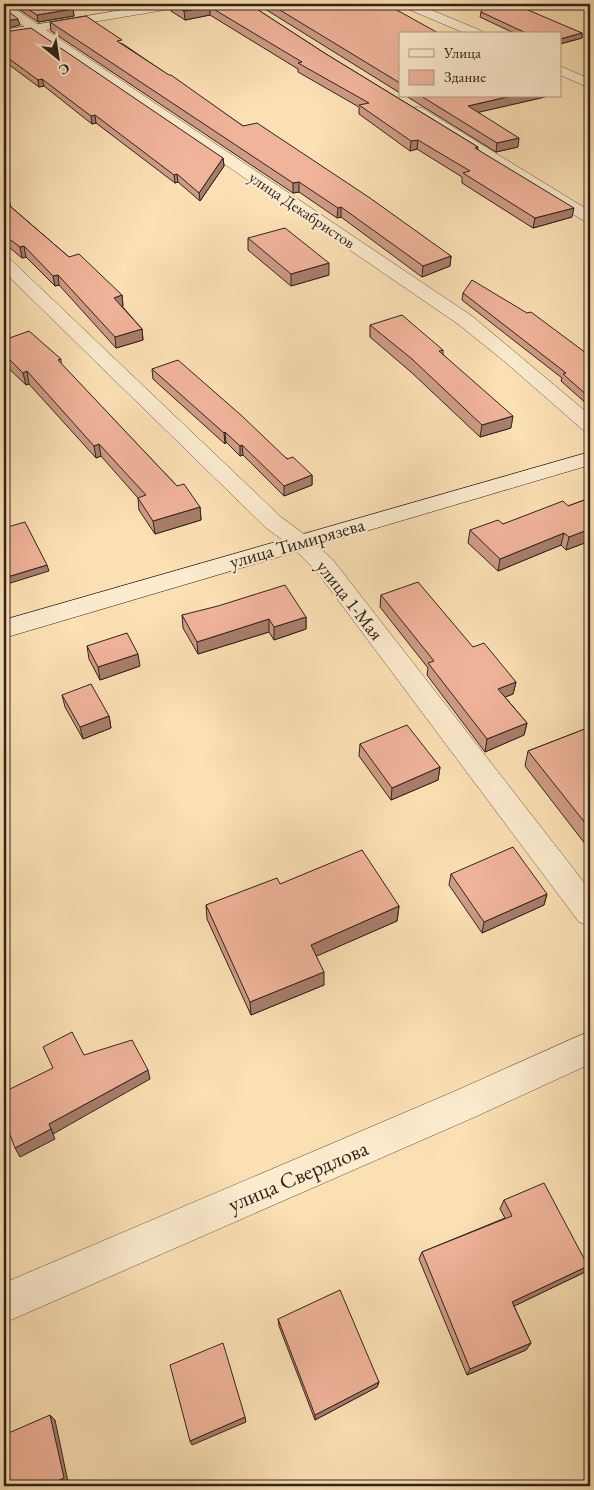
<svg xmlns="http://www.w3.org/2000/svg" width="594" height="1490" viewBox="0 0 594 1490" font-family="'EB Garamond',serif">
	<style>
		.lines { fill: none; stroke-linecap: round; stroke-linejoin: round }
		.minor-casing { stroke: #645242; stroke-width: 1 }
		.tertiary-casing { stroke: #645242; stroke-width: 1 }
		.secondary-casing { stroke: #31221c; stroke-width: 1 }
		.minor { fill: #fcebce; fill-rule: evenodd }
		.tertiary { fill: #fcebce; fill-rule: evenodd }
		.secondary { fill: #fcebce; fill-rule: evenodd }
		.wall { fill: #ce9b85; stroke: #31221c }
		.shaded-wall { fill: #a87e6c; stroke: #31221c }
		.building { fill: #f0b49b; stroke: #31221c }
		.labels { text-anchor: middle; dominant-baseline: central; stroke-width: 4.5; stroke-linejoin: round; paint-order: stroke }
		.far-street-label { font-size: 16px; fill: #31221c; stroke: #fcebce }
		.street-label { font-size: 19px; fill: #31221c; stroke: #fcebce }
		.near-street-label { font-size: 22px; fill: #31221c; stroke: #fcebce }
	</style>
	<rect width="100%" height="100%" fill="#fbe0b4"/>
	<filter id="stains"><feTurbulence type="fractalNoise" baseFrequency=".004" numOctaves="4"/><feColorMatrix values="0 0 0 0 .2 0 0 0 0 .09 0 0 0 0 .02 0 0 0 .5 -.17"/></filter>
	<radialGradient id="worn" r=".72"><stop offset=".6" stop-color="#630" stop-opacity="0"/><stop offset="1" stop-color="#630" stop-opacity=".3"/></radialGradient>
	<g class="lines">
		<defs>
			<g id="minor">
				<polygon points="4,4 8,4 40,26 42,29 40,32 32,32 4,12"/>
				<polygon points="401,4 417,4 482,31 484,34 467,34 403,7"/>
				<polygon points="560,66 590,79 590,88 560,75"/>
				<polygon points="417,107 422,108 590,211 590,223 584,221 412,114 410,111 412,108"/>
				<polygon points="4,258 10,259 281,517 308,537 333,560 590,890 590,926 579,922 317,572 292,547 265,527 4,272"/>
				<polygon points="590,1031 590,1064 477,1116 4,1323 4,1283 453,1092"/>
			</g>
			<polygon id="tertiary" points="157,4 182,4 176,8 46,30 472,316 590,415 590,432 583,430 504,361 458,324 33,33 4,38 4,30"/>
			<polygon id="secondary" points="590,452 590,465 4,638 4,620"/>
		</defs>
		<!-- minor casing -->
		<use href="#minor" class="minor-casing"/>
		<!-- tertiary casing -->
		<use href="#tertiary" class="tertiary-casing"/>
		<!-- secondary casing -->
		<use href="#secondary" class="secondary-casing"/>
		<!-- minor -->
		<use href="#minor" class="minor"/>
		<!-- tertiary -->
		<use href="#tertiary" class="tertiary"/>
		<!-- secondary -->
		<use href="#secondary" class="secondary"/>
	</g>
	<!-- wall -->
	<g class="wall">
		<polygon points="11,4 64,4 73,9 74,16 38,22"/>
		<polygon points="171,4 249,4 326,54 478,147 478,150 572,217 533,228 462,183 462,177 417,149 410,151 359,114 359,107 298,72 298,69 210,15 185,20 171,11"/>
		<polygon points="257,4 386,4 400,34 400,93"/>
		<polygon points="481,12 582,33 582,38 560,44 560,34 516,34 480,17"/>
		<polygon points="50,22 123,44 243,126 451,256 450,266 422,277 341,217 337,218 299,192 293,193 51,31"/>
		<polygon points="4,32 223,158 224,166 200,201 178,182 175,183 96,123 92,124 44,86 39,87 4,61"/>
		<polygon points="406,96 545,96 545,97 478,112 518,147 496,152"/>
		<polygon points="4,195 9,200 11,207 69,257 122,295 123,306 122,306 142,329 143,340 116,348 59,285 55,286 26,257 22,258 4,243"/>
		<polygon points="248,238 329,275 291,286 248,250"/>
		<polygon points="463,293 590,356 590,405 589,406 561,381 562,378 462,300"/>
		<polygon points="370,325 443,350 443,354 511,428 480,437 411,372 370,337"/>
		<polygon points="4,340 61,359 61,364 177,486 200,507 201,520 155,534 139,510 138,498 101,456 96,458 29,384 26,385 4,364"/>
		<polygon points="152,369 312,475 312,485 284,496 243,455 240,456 226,442 225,444 153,379"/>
		<polygon points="590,498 590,541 566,550 561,545 498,571 468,543 470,530 503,524 568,506"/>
		<polygon points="381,595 473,647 516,682 513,694 505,697 527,723 524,735 485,752 427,675 428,668 380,607"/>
		<polygon points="182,615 306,617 306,629 274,640 269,632 198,654 183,628"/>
		<polygon points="87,646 140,666 100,680 89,659"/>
		<polygon points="62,695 109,716 111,728 83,739 65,707"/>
		<polygon points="590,727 590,844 586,845 525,766 528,751"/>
		<polygon points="360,744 440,767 438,780 391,800 359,756"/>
		<polygon points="451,874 547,894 544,905 482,933 449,885"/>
		<polygon points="280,884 399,906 397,921 316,956 324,985 251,1015 207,919 206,905"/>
		<polygon points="590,1181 590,1190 588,1186"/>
		<polygon points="504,1200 588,1266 583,1273 514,1306 531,1343 526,1350 467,1375 419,1259 422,1252 505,1218 500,1209"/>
		<polygon points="278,1319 379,1382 377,1387 315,1420 279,1326"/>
	</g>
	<!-- shaded-wall -->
	<g class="shaded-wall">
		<polygon points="210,7 210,15 185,20 184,11"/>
		<polygon points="73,9 74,16 38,22 37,15"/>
		<polygon points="18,19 20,25 4,29 4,21"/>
		<polygon points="582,33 582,38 560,44 560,39"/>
		<polygon points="42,79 44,86 39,87 38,80"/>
		<polygon points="511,96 545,96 545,97 467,115 468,106"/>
		<polygon points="95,115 96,123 92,124 91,116"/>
		<polygon points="519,138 518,147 496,152 497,143"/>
		<polygon points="418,140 417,149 410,151 411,141"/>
		<polygon points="223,158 224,166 200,201 199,193"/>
		<polygon points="177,174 178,182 175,183 174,175"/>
		<polygon points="8,177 9,187 4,189 4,178"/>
		<polygon points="299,182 299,192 293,193 293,183"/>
		<polygon points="9,200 11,210 4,201"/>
		<polygon points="341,207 341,217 337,218 338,208"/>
		<polygon points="574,208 572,217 533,228 535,218"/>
		<polygon points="24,246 26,257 22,258 20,247"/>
		<polygon points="451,256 450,266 422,277 423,266"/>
		<polygon points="329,263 329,275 291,286 291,274"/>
		<polygon points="58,275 59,285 55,286 53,276"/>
		<polygon points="122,295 123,306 115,308 114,298"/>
		<polygon points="142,329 143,340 116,348 115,337"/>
		<polygon points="27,371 29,384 26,385 23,373"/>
		<polygon points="513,416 511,428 480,437 482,425"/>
		<polygon points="225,432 226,442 225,444 224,433"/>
		<polygon points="99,444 101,456 96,458 94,446"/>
		<polygon points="242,445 243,455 240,456 240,446"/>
		<polygon points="312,475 312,485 284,496 284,486"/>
		<polygon points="200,507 201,520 155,534 153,521"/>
		<polygon points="590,529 590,541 566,550 569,537"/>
		<polygon points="564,533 561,545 498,571 500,559"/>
		<polygon points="47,565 49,571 4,585 4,578"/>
		<polygon points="306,617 306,629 274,640 274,627"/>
		<polygon points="269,619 269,632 198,654 197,642"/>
		<polygon points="138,654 140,666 100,680 98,667"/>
		<polygon points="516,682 513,694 495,701 498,689"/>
		<polygon points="109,716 111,728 83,739 80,727"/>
		<polygon points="527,723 524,735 485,752 487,739"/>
		<polygon points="440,767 438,780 391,800 392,788"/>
		<polygon points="590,834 590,844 586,845"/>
		<polygon points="547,894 544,905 482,933 484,922"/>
		<polygon points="399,906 397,921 310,959 311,945"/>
		<polygon points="324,972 324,985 251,1015 250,1002"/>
		<polygon points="148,1070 150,1079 53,1134 49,1124"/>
		<polygon points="51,1129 55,1139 20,1157 15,1148"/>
		<polygon points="588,1266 583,1273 508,1309 512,1302"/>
		<polygon points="531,1343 526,1350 467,1375 470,1369"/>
		<polygon points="379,1382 377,1387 315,1420 315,1415"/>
		<polygon points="50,1415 55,1420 68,1482 59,1486 46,1486"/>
		<polygon points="245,1417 246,1422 192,1445 190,1441"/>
	</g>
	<!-- building -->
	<g class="building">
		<polygon points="20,4 64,4 73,9 37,15"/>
		<polygon points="172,4 249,4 326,54 478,147 475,148 574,208 535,218 463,173 470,171 418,140 411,141 359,105 369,103 298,63 302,62 210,7 184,11"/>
		<polygon points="270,4 386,4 440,34 400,34 400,83"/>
		<polygon points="484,4 514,4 582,33 560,39 560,34 528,34 481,12"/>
		<polygon points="4,8 18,19 4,21"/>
		<polygon points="86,16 122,40 117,41 169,75 171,75 243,126 257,123 370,198 451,256 423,266 341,207 338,208 299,182 293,183 50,22"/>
		<polygon points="31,28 223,158 199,193 177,174 174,175 95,115 91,116 42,79 38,80 4,55 4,32"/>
		<polygon points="421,96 511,96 468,106 519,138 497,143"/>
		<polygon points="4,174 8,177 4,178"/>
		<polygon points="4,195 9,200 4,201 69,257 79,254 122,295 114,298 142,329 115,337 58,275 53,276 24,246 20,247 4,235"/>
		<polygon points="285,228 329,263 291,274 248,238"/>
		<polygon points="472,280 527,313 531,312 590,356 590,398 563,374 566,373 463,293"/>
		<polygon points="402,315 443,350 439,351 513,416 482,425 412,359 370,325"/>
		<polygon points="29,331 61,359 58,360 177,486 184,484 200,507 153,521 138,498 146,495 99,444 94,446 27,371 23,373 4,354 4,340"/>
		<polygon points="178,360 242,416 287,459 293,457 312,475 284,486 242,445 240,446 225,432 224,433 152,369"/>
		<polygon points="590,498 590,529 569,537 564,533 500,559 470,530 498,520 503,524 563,501 568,506"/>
		<polygon points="25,522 47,565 4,578 4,528"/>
		<polygon points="418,582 473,647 484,643 516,682 498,689 527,723 487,739 428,663 434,661 381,595"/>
		<polygon points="285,585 306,617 274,627 269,619 197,642 182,615 218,606"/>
		<polygon points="127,633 138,654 98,667 87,646"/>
		<polygon points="91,684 109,716 80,727 62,695"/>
		<polygon points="407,725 440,767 392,788 360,744"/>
		<polygon points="590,727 590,829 528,751"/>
		<polygon points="513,847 547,894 484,922 451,874"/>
		<polygon points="362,850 399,906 311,945 324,972 250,1002 206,905 277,878 280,884"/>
		<polygon points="72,1032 84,1055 132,1040 148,1070 49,1124 51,1129 15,1148 4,1119 4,1092 53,1068 43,1047"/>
		<polygon points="544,1183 588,1266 512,1302 531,1343 470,1369 422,1252 512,1216 504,1200"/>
		<polygon points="340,1290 379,1382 315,1415 278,1319"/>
		<polygon points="223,1343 245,1417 190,1441 170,1365"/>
		<polygon points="50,1415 64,1478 46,1486 4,1486 4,1435"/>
	</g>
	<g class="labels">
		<!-- far-street labels -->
		<g class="far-street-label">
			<text transform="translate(302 210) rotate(34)">улица Декабристов</text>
		</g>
		<!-- street labels -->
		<g class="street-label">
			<text transform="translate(297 543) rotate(-16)">улица Тимирязева</text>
			<text transform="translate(350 600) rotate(52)">улица 1-Мая</text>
		</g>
		<!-- near-street labels -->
		<g class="near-street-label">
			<text transform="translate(298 1176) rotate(-23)">улица Свердлова</text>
		</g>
	</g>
	<!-- margin -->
	<rect width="594" height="1490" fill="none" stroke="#fbe0b4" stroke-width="20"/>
	<rect x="5" y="5" width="584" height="1480" fill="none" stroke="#31221c" stroke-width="2.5"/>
	<rect x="10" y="10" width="574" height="1470" fill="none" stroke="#31221c"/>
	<!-- legend -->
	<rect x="399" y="32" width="162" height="65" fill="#fcebce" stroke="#ab9b87"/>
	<rect x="409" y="49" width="25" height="8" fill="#fcebce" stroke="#ab9b87"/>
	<text x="444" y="58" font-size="15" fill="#31221c">Улица</text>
	<rect x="409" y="70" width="25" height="15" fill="#f0b49b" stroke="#ab9b87"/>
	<text x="444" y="82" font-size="15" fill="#31221c">Здание</text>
	<!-- north arrow -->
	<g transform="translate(58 58) rotate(150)" stroke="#fcebce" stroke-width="4" paint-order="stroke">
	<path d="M0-4L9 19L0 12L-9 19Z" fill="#31221c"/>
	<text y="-8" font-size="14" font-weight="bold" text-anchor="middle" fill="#31221c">С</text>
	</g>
	<rect width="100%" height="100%" filter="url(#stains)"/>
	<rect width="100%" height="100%" fill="url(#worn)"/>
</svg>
